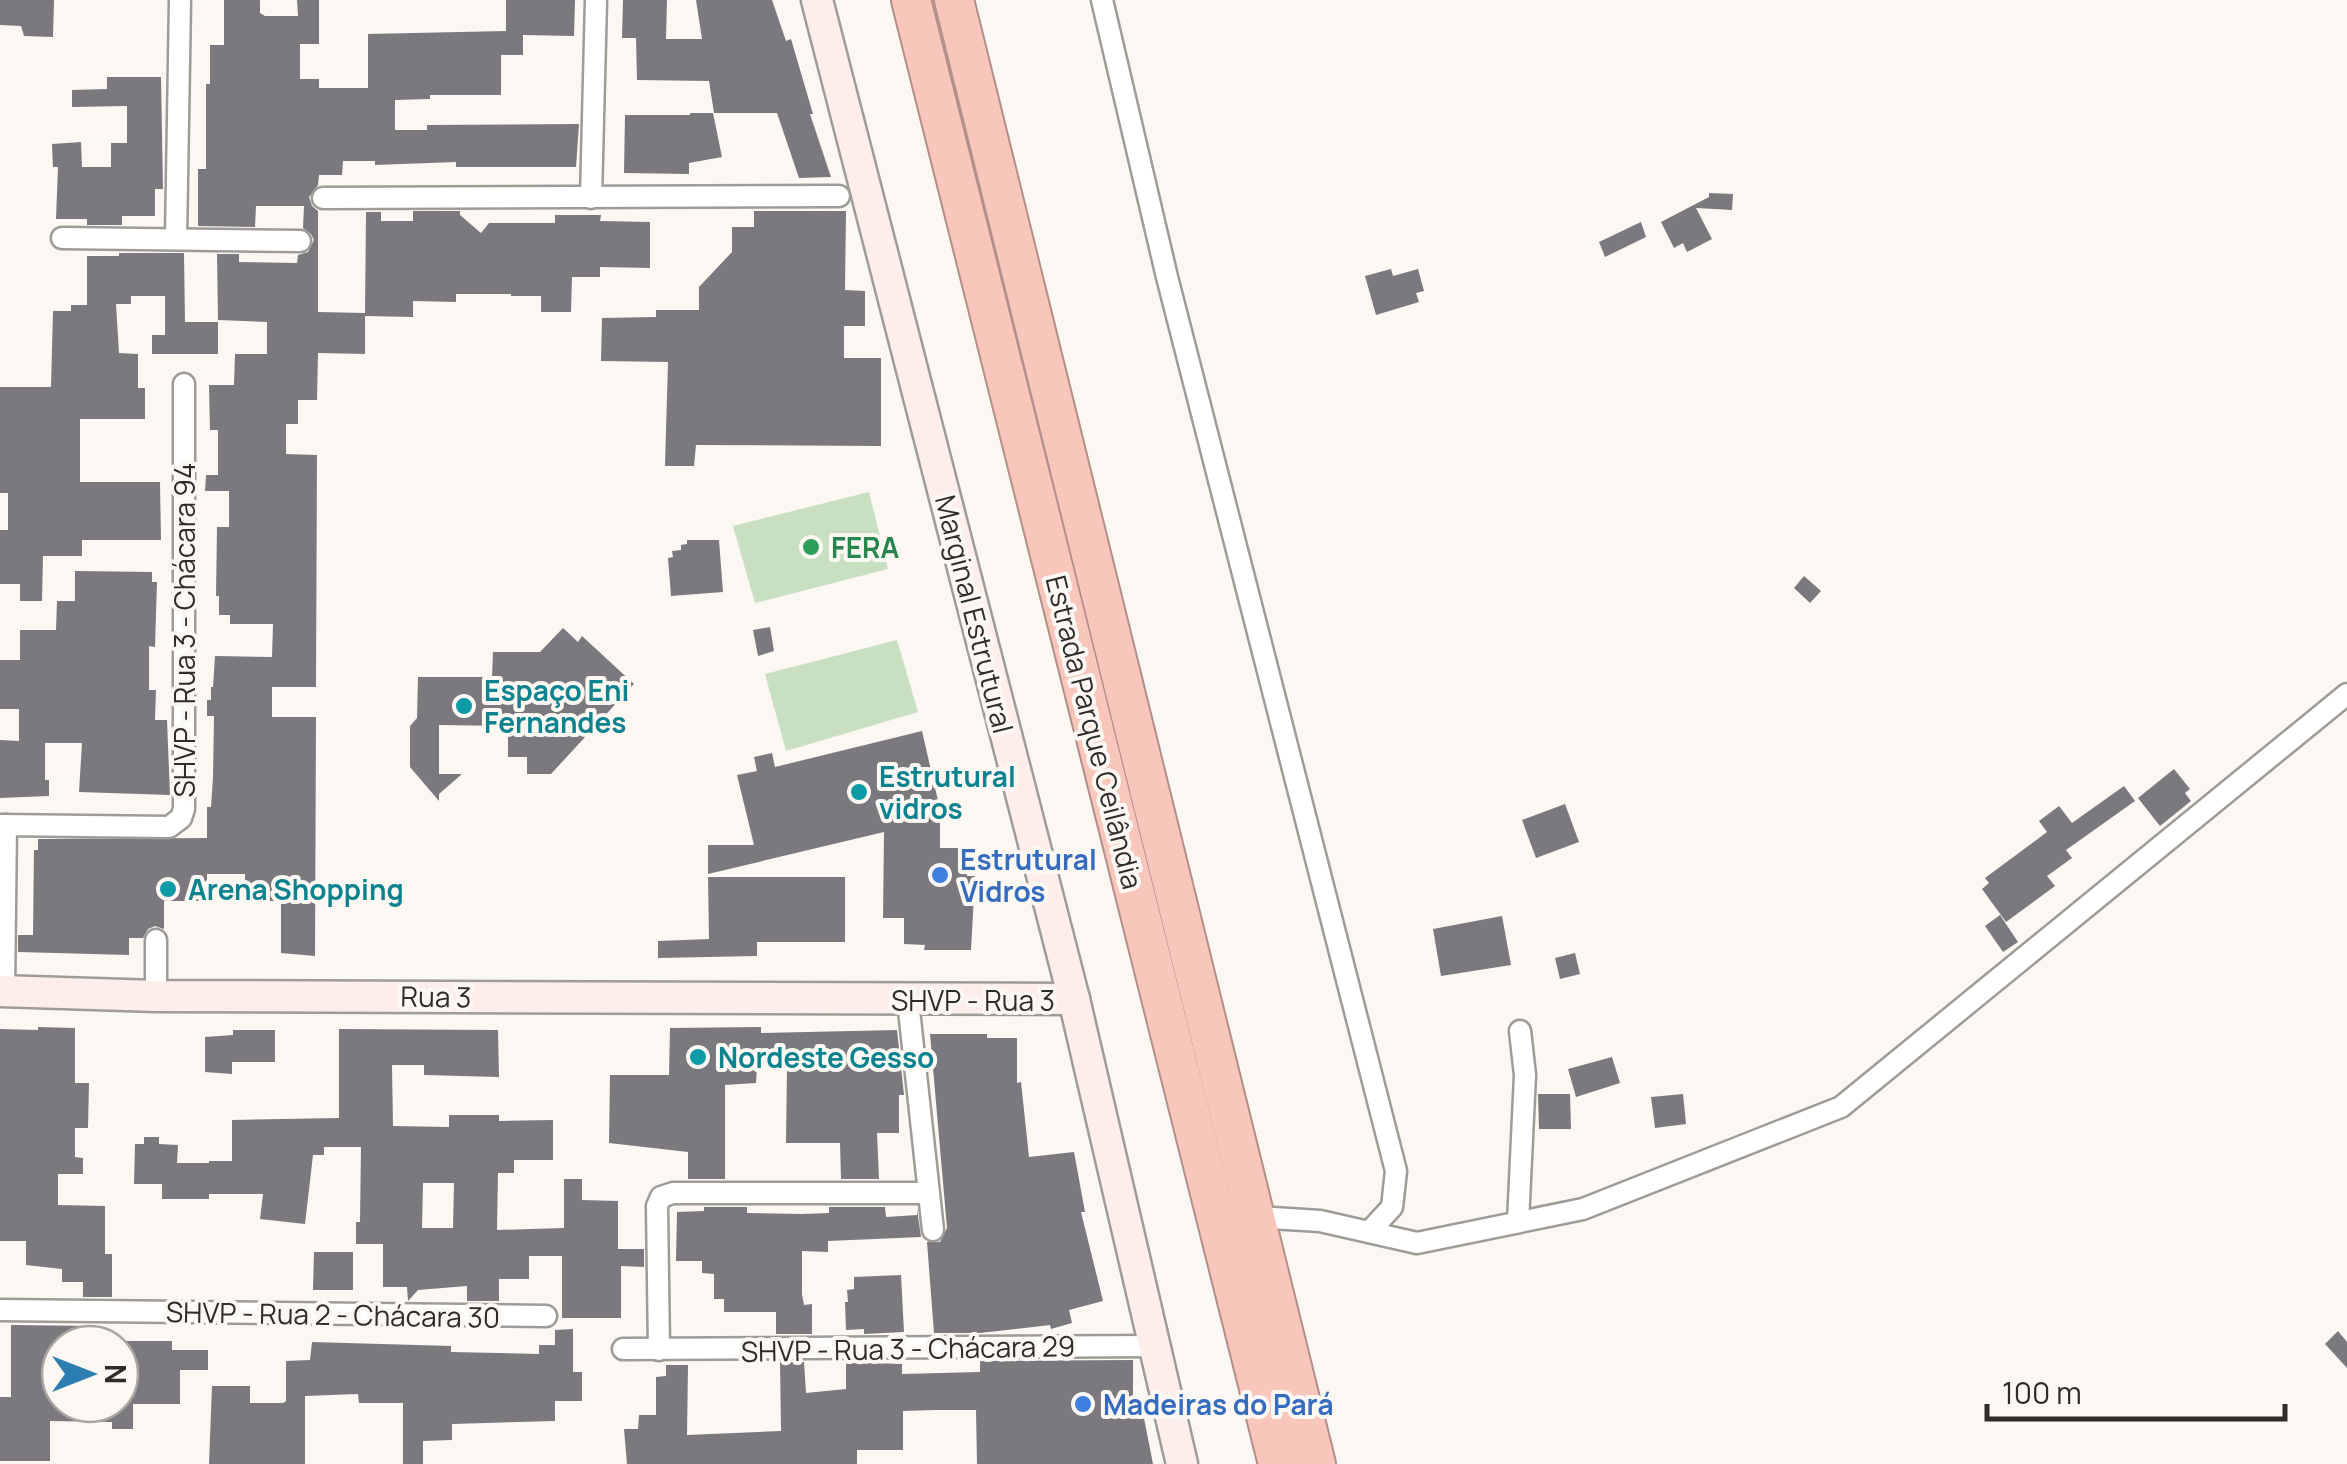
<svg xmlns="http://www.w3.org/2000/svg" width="2347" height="1464" viewBox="0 0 2347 1464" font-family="Manrope,sans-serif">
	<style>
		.green { fill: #c9dfc1 }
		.building { fill: #7b797e; fill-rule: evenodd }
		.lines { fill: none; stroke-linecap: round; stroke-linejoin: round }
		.street-casing { stroke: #9f9c97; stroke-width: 25 }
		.secondary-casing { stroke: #9f9c97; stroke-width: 35 }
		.highway-casing { stroke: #b29089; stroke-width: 42 }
		.street { stroke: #fff; stroke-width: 20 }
		.secondary { stroke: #fdeeeb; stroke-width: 30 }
		.highway { stroke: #f9c6bb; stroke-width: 38 }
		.leisure-dot { fill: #2e9e5b; stroke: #fbf7f2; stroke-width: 4 }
		.culture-dot { fill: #0f9aa8; stroke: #fbf7f2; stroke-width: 4 }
		.shop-dot { fill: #3f7fe0; stroke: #fbf7f2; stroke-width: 4 }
		.labels { text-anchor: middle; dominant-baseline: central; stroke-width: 8; stroke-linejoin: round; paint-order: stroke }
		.leisure-label { font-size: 28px; font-weight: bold; fill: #27864d; stroke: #fbf7f2; text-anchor: start }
		.street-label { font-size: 28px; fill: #2e2d2b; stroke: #fbf7f2 }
		.culture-label { font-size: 28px; font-weight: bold; fill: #0d838f; stroke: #fbf7f2; text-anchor: start }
		.shop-label { font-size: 28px; font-weight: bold; fill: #366cbe; stroke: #fbf7f2; text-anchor: start }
	</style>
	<rect width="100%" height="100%" fill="#fbf7f2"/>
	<!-- green -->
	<g class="green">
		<polygon points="869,492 888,569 755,603 733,526"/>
		<polygon points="897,640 918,712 786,751 765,674"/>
	</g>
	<!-- building -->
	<g class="building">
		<polygon points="0,0 54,0 53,37 24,36 21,26 0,25"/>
		<polygon points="224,0 260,0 260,13 265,16 298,16 297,0 319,0 319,44 300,44 300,79 319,79 319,88 368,88 368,34 506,31 506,0 575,0 574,36 523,35 523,55 501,55 501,95 430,95 430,99 395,100 395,130 427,130 427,125 579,124 576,167 456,167 456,162 375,165 375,161 343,161 342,175 319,175 318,185 309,197 312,206 318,211 318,312 365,313 366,212 381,212 381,221 413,221 413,211 460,211 460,215 481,233 489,223 555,223 555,215 601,215 600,221 650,222 650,268 600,267 600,277 572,277 571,312 541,312 541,296 511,296 511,294 456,294 456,302 413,301 413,317 365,316 365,354 318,353 317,400 298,400 298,424 286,424 286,454 317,455 316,687 272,687 272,717 316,717 315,956 281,953 281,901 245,901 245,874 207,874 207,901 164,901 164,929 155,926 148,929 143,938 129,938 129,955 18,952 18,935 33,935 34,850 38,850 38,839 207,838 207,807 211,807 213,777 214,716 207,716 207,700 211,700 211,687 213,687 215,656 272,657 273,624 230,624 230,615 219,615 219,596 216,596 217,527 229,527 229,491 205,491 206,475 218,475 218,430 210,430 209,385 234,385 235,354 267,354 267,322 218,320 217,254 239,254 239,262 297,263 298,255 308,252 314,240 311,234 303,228 304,206 256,206 255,227 198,226 198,169 206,169 206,84 210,84 210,45 224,45"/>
		<polygon points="623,0 667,0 666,39 702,39 696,0 772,0 786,41 791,39 813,114 810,114 831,177 799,178 777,113 714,113 709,81 637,80 636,38 622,38"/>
		<polygon points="107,77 161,77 163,189 155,189 155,216 122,216 122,225 87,225 87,219 56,219 58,167 53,167 52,144 81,142 82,167 111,167 111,143 127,143 127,106 72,107 72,90 107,89"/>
		<polygon points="690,113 713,113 722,157 689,163 689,174 624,173 625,115 690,115"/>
		<polygon points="1709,193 1733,194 1732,210 1696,208 1712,239 1687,252 1683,243 1674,248 1661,222 1709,197"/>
		<polygon points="754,211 846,211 845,290 865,291 865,326 844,326 844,358 881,358 881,446 696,445 694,466 665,466 668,362 601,361 602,318 656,317 656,310 699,310 699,287 732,252 732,227 754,227"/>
		<polygon points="1641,222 1646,237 1605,257 1599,242"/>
		<polygon points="119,253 184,253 185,322 218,322 218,354 152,354 152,335 165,335 165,296 131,296 131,304 116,304 119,353 138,354 138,388 145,388 145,419 80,419 80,482 160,482 161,540 82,540 82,556 43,556 42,601 20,601 20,584 0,584 0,530 8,530 8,493 0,493 0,387 51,387 53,311 71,311 71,305 87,305 87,256 119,256"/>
		<polygon points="1391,269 1393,276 1418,269 1424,291 1416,293 1419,302 1376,315 1365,276"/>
		<polygon points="687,540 719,540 723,592 671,596 668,558 673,557 672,551 681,550 681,545 687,544"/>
		<polygon points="75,571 152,572 152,582 157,582 155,647 149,646 149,690 156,690 155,720 167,720 170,795 79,792 82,743 45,743 45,780 49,780 49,796 0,798 0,740 19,741 19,709 0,709 0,660 20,660 20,630 56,630 57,601 75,601"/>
		<polygon points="1804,576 1821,591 1810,603 1794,588"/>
		<polygon points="770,627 774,651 758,656 753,630"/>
		<polygon points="563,628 578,642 582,636 634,684 551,774 527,774 527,757 508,757 508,726 439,725 439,774 462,774 439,794 439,801 410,767 410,726 417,718 418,677 492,677 493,652 540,652"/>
		<polygon points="922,731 942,818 940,819 940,848 967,848 967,876 975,876 971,950 924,950 925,945 904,944 904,918 883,918 884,832 708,874 708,845 754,845 737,775 757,771 754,757 772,753 775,767"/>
		<polygon points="2174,769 2190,789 2185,793 2191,801 2160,826 2138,798"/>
		<polygon points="2124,786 2135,801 2066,850 2072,858 2047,876 2055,886 2006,922 1982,889 1989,883 1985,878 2047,832 2039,821 2059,806 2072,823"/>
		<polygon points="1565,804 1579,842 1536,858 1522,820"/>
		<polygon points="708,877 845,877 845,942 757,942 757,956 658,958 658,941 709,939"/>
		<polygon points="2000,915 2018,942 2003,952 1985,926"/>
		<polygon points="1502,916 1511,965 1441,976 1433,929"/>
		<polygon points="1575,953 1580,974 1560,979 1555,958"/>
		<polygon points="38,1027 75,1028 75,1083 89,1083 88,1128 75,1128 75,1157 83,1158 83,1174 58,1174 58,1205 105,1206 105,1254 112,1254 112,1297 83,1297 83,1282 62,1282 62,1269 26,1265 26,1241 0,1241 0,1029 38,1030"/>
		<polygon points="761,1027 761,1033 897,1030 904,1095 899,1095 899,1133 877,1133 879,1179 841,1179 840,1143 786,1143 787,1067 757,1067 756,1083 725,1085 725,1179 688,1179 688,1152 609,1143 610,1075 669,1075 670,1028"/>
		<path d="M339,1029L498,1030L499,1077L424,1075V1065H392L393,1126L449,1127V1115H499V1121L553,1120V1160H514V1173H498L497,1230L564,1228V1179H582V1200L618,1201V1249H644V1267L621,1266V1318H562V1256H529V1279H499V1301H467V1286L418,1290L408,1301L407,1287H383V1244H356V1222H360L361,1147H324V1155H313L305,1224L260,1219L263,1194H209V1199H162V1184H134L135,1144H144V1137H159V1144L178,1145L177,1163H209V1161H232V1120L339,1118ZM423,1183H454L453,1228H422Z"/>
		<polygon points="233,1030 275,1030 275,1062 232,1062 232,1074 205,1072 205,1037 233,1035"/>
		<polygon points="930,1034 987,1034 987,1038 1017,1038 1017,1083 1021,1082 1029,1157 1074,1152 1085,1212 1081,1212 1103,1301 1069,1310 1072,1323 1051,1329 1050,1325 980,1333 934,1333 927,1242 940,1242 947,1228"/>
		<polygon points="1612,1057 1620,1083 1576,1097 1568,1069"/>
		<polygon points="1538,1094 1570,1094 1571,1129 1539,1129"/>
		<polygon points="1683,1094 1686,1124 1655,1128 1651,1097"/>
		<polygon points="704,1207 747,1207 747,1213 801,1214 829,1213 829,1207 885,1207 886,1217 917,1215 917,1209 921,1237 828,1241 828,1252 802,1251 802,1294 804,1305 812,1304 812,1334 776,1334 776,1312 724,1312 724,1299 714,1299 714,1274 702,1273 702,1261 676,1261 677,1212 704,1211"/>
		<polygon points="314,1252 353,1252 353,1290 313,1290"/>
		<polygon points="901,1275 904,1332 864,1334 864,1329 846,1330 845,1302 848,1302 847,1290 854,1289 854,1277"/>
		<polygon points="11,1325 96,1326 96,1344 60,1344 57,1404 120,1404 120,1341 172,1341 172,1350 208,1350 208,1370 180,1370 180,1404 133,1404 133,1429 112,1429 112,1422 50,1421 50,1461 0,1461 0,1397 11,1397"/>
		<polygon points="573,1329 573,1372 582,1372 582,1401 555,1401 555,1421 452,1424 452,1440 423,1441 423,1464 403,1464 403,1403 359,1403 358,1394 305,1396 305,1464 209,1464 212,1386 250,1386 250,1403 283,1403 286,1401 286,1361 310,1360 312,1342 451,1346 451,1352 539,1354 539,1345 555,1345 555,1330"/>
		<polygon points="2338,1331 2347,1342 2347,1368 2325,1344"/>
		<polygon points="1133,1360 1133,1403 1141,1403 1153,1464 977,1464 976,1410 935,1410 903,1411 903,1450 857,1450 857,1464 627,1464 624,1429 638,1429 639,1415 656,1415 656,1377 666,1376 666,1365 688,1365 687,1435 781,1431 780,1362 804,1362 806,1393 846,1389 846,1362 902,1364 902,1374 980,1372 980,1361"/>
	</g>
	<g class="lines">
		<defs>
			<g id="street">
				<polyline points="1102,0 1167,277 1396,1171 1392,1207 1369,1232"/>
				<polyline points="323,198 839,196"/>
				<polyline points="591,198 596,0"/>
				<polyline points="62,238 300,241"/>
				<polyline points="176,239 180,0"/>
				<polyline points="0,825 169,827 181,818 184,809 184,384"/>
				<polyline points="156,940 156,996"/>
				<polyline points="4,991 6,825"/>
				<polyline points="908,1001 933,1230"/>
				<polyline points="1256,1217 1320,1221 1417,1243 1583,1209 1841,1107 2347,694"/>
				<polyline points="1518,1222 1525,1075 1520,1031"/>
				<polyline points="0,1310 546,1316"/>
				<polyline points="623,1349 1157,1346"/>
				<polyline points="659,1350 657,1206 661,1197 673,1193 926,1193"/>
			</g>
			<g id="secondary">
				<polyline points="817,0 1074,999 1182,1464"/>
				<polyline points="0,991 156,996 1074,999"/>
			</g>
			<g id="highway">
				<polyline points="911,0 1278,1464"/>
				<polyline points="954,0 1316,1464"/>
			</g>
		</defs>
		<!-- street casing -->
		<use href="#street" class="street-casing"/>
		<!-- secondary casing -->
		<use href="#secondary" class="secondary-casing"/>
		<!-- highway casing -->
		<use href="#highway" class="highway-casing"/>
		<!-- street -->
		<use href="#street" class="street"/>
		<!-- secondary -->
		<use href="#secondary" class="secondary"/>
		<!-- highway -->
		<use href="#highway" class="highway"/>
	</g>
	<!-- markers -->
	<circle class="leisure-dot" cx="811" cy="547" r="10"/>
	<g class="culture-dot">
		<circle cx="464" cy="706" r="10"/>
		<circle cx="859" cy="792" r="10"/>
		<circle cx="168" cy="889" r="10"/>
		<circle cx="698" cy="1057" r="10"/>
	</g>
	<g class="shop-dot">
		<circle cx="940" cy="875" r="10"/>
		<circle cx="1083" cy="1404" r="10"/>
	</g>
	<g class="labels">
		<!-- leisure labels -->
		<g class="leisure-label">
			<text x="831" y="547">FERA</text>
		</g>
		<!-- street labels -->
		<g class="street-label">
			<text transform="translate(975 614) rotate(76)">Marginal Estrutural</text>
			<text transform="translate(184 630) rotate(-90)">SHVP - Rua 3 - Chácara 94</text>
			<text transform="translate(1095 732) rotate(76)">Estrada Parque Ceilândia</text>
			<text transform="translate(436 996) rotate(1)">Rua 3</text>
			<text x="973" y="1000">SHVP - Rua 3</text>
			<text transform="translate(333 1314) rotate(1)">SHVP - Rua 2 - Chácara 30</text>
			<text transform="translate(908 1348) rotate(-1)">SHVP - Rua 3 - Chácara 29</text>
		</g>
		<!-- culture labels -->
		<g class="culture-label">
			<text x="484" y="690">Espaço Eni<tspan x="484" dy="32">Fernandes</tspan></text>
			<text x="879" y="776">Estrutural<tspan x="879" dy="32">vidros</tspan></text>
			<text x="188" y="889">Arena Shopping</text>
			<text x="718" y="1057">Nordeste Gesso</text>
		</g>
		<!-- shop labels -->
		<g class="shop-label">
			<text x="960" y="859">Estrutural<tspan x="960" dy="32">Vidros</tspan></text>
			<text x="1103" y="1404">Madeiras do Pará</text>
		</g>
	</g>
	<!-- north arrow -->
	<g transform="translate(90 1374) rotate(90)"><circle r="48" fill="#fbf7f2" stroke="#a9a6a2" stroke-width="2.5"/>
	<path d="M0-8L18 38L0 25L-18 38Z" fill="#2b7eaf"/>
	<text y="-15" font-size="28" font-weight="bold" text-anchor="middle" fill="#2e2d2b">N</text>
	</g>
	<!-- scale -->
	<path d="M1987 1404v15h298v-15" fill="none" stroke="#2e2d2b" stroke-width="5"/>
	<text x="2002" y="1404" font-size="30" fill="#2e2d2b" stroke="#fbf7f2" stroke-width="8" paint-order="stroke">100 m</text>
</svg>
